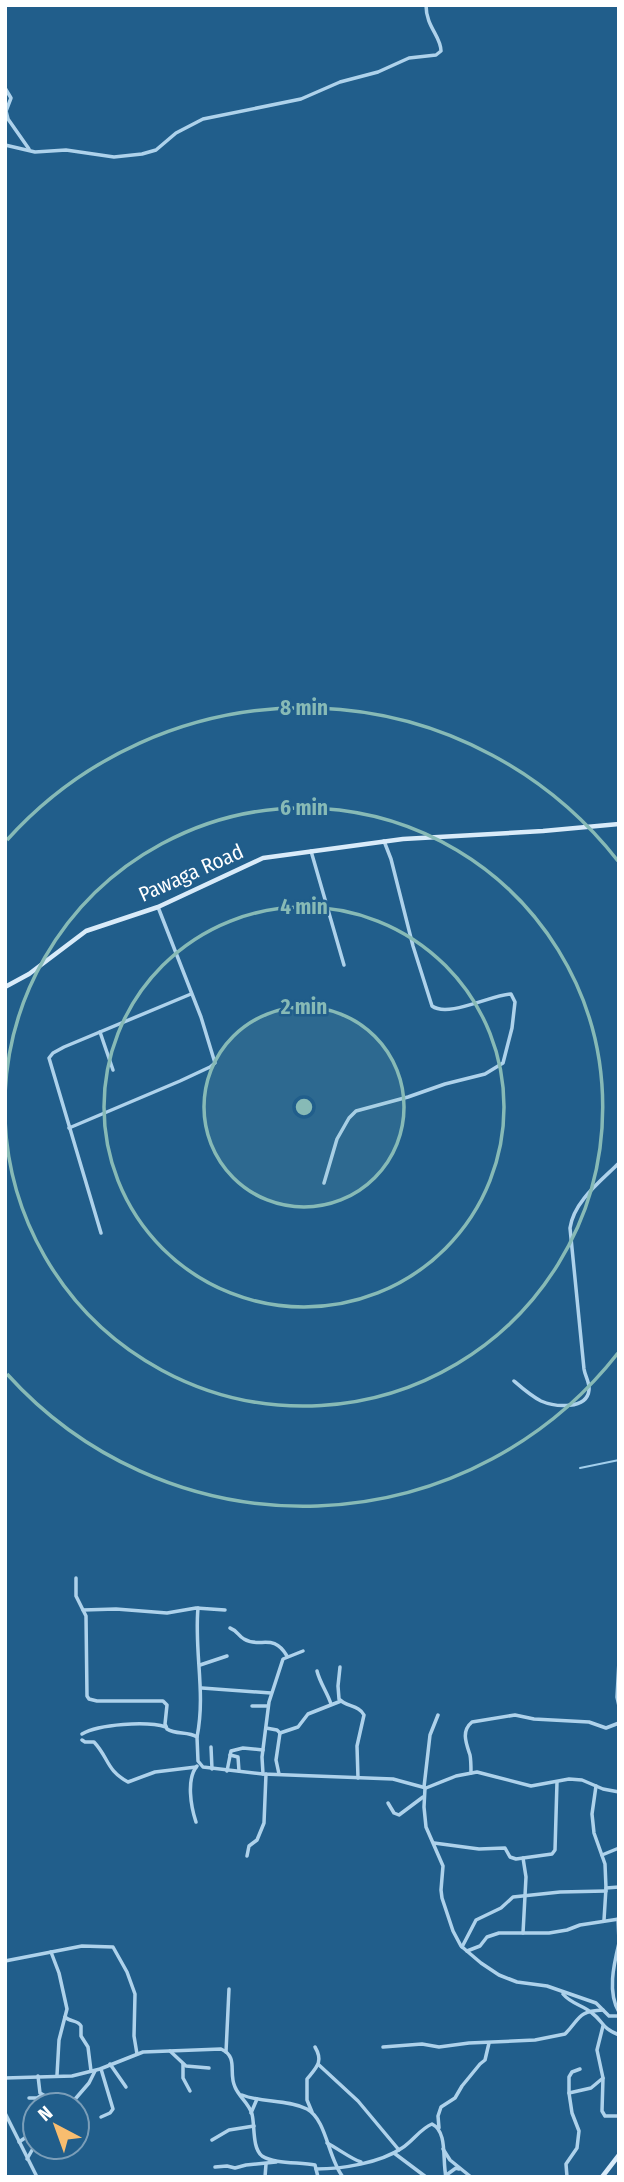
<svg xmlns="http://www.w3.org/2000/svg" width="624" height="2182" viewBox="0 0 624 2182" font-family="'Fira Sans Condensed',sans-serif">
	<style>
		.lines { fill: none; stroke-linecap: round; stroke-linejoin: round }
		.stream { stroke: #a2cfec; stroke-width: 2 }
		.street { stroke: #aed2eb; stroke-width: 3.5 }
		.secondary { stroke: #d9ebf9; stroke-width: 4.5 }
		.ring { fill: none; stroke: #87bab6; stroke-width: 3.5 }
		.labels { text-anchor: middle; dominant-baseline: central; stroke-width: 5; stroke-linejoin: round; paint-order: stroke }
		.street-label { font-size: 21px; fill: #fff; stroke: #215e8b }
		.centre { fill: #87bab6; stroke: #215e8b; stroke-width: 3.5 }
		.ring-label { font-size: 21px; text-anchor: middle; font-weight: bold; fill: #87bab6; stroke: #215e8b; stroke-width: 5; stroke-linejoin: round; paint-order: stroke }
	</style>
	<rect width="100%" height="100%" fill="#215e8b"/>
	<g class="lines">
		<!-- stream -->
		<polyline class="stream" points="580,1468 619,1460"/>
		<!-- street -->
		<g class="street">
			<polyline points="5,88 11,98 6,111 8,119 29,149"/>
			<path d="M5,145L35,152L66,150L114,157L142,154L156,150L176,133L203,119L301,99L340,82L378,72L409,58L436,55L441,51C441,36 426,27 426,5"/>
			<polyline points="311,851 344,965"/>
			<polyline points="100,1032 113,1070"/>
			<polyline points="69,1128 180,1081 210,1067 215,1063 201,1017 158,907"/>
			<path d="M324,1183L337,1139L349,1118L356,1111L408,1097L445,1084L485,1074L503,1063L512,1028L515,1002L511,994C491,995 448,1018 432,1006L413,946L391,859L384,841"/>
			<polyline points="101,1233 49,1058 53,1053 64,1047 191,994"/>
			<path d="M514,1381C522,1388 531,1396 541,1401C555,1407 587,1410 589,1390C590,1383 585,1376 584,1369L570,1228C574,1201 601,1181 619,1163"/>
			<path d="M76,1578V1596L86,1616L87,1696L89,1699L97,1701H163L167,1705L165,1724L167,1729C176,1735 188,1731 197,1737L198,1761L203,1767L263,1774L393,1779L426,1788L456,1776L477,1772L531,1786L569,1779L582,1780L603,1789L619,1792"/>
			<polyline points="83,1610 116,1609 167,1613 196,1608 225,1610"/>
			<path d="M230,1628C238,1631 238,1636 244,1639C260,1649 273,1632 287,1656"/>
			<polyline points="619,1661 617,1697 619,1706"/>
			<polyline points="200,1665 227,1656"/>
			<path d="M340,1667L338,1686L339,1699C346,1707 359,1705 364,1715L357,1746L358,1778"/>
			<path d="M317,1671C320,1683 327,1692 331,1704"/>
			<polyline points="202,1688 271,1693"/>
			<polyline points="252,1706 268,1706"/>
			<polyline points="266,1728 277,1730 280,1733 276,1760 279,1774"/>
			<polyline points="280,1733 298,1727 308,1714 341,1701"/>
			<path d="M82,1734C99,1724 147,1721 166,1727"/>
			<path d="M197,1737C206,1692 194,1652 198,1608"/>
			<path d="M82,1740L85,1742H94C109,1758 106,1770 128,1782L155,1772L196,1767"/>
			<polyline points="211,1747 212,1769"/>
			<polyline points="230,1755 238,1757 239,1771"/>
			<polyline points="227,1771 231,1751 243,1748 263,1750"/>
			<path d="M471,1773C471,1767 471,1760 470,1755C466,1743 461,1731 472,1722L515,1715L534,1719L589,1722L606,1728L619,1723"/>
			<polyline points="263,1774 262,1757 269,1702 283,1659 303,1651"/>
			<polyline points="596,1786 592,1814 594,1833 605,1864 606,1888 604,1920"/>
			<polyline points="424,1787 430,1735 438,1715"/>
			<polyline points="425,1788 424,1807 426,1827 443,1866 441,1890 442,1898 453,1931 461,1946 481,1963 499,1975 517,1982 547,1986 596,2003 609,2016 619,2016"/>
			<polyline points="388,1803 394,1813 399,1815 423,1797"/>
			<path d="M196,1822C191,1807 186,1779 197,1766"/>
			<polyline points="434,1843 479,1849 505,1848 510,1857 516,1859 552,1854 555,1850 557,1782"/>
			<polyline points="602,1855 619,1848"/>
			<polyline points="247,1856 249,1846 257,1840 264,1823 266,1774"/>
			<polyline points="523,1858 526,1877 523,1933"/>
			<polyline points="606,1888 619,1887"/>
			<polyline points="618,1919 619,1941"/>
			<path d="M619,1943C614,1964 607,1992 619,2012"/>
			<polyline points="462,1947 476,1920 501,1908 513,1897 560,1892 606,1891"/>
			<polyline points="467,1951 480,1946 487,1937 499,1933 549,1933 567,1930 580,1925 619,1919"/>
			<polyline points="51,1952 59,1973 67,2009 59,2040 57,2075"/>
			<polyline points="5,1961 82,1946 113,1947 127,1972 135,1994 134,2036 137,2054"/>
			<path d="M563,1994C571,2004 583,2005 592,2013C604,2022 601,2028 619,2035"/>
			<path d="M65,2017C70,2022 78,2020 81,2026V2036L88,2047L91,2071"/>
			<polyline points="603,2026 597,2050 603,2078 602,2111 605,2116 619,2116"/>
			<path d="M383,2047L422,2044L439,2047L469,2043L535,2040L565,2034C580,2019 577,2011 603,2010"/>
			<polyline points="170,2051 186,2066 209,2068"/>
			<polyline points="226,2052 229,1989"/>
			<polyline points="110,2064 126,2087"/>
			<polyline points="183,2064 183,2078 190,2091"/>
			<polyline points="319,2065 358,2101 399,2150"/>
			<polyline points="101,2069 113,2109 110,2113 101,2117"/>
			<polyline points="38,2076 40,2093 49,2098"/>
			<path d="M5,2078L72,2076L100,2069L143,2052L221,2049C239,2057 228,2073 235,2087C239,2097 249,2103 252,2114C255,2126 252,2148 262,2156C274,2164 300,2162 315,2165L318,2177"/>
			<polyline points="569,2093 591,2088 603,2078"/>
			<path d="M242,2095C262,2103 287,2099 307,2109C327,2120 328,2159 343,2177"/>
			<polyline points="29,2098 37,2098 42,2095"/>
			<polyline points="70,2105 89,2083 95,2071"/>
			<path d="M312,2112L307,2100V2079C316,2068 324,2062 315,2047"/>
			<polyline points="5,2113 37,2177"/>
			<polyline points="251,2113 257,2099"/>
			<polyline points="439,2128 438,2116 441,2107 455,2098 462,2086 480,2064 485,2060 489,2043"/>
			<polyline points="212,2140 229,2130 254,2126"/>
			<polyline points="19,2142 35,2131"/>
			<path d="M327,2143C337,2148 353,2160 361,2162"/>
			<polyline points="443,2149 450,2160 471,2177"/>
			<polyline points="394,2153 426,2177"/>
			<polyline points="27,2159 35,2145"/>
			<polyline points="215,2167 227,2166 235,2168 246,2165 276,2162"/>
			<path d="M316,2169C342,2169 380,2163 402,2148C413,2141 420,2129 432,2124C448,2132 442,2159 446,2177"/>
			<polyline points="445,2176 456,2168 459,2169"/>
			<polyline points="265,2177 266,2164"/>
			<polyline points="567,2177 566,2164 577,2148 579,2131 572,2113 569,2093 569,2077 572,2072 580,2069"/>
		</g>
		<!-- secondary -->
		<g class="secondary">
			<polyline points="5,987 29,974 86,931 158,907 263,858 403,839 543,831 619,824"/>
			<polyline points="602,2177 619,2155"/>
		</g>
	</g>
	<!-- distance rings -->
	<circle cx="304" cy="1107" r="100" fill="#87bab6" fill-opacity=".12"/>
	<g class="ring">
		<circle cx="304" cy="1107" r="100"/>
		<circle cx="304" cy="1107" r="200"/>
		<path d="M5 1094A299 299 0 1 1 5 1120"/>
		<path d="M618 1353A399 399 0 0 1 7 1374M7 840A399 399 0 0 1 618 861"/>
	</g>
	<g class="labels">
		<!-- street labels -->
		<g class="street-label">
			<text transform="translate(191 873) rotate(-24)">Pawaga Road</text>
		</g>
	</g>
	<circle cx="304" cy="1107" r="10" class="centre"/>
	<g class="ring-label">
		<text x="304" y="715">8 min</text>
		<text x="304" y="815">6 min</text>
		<text x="304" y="914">4 min</text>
		<text x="304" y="1014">2 min</text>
	</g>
	<!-- border -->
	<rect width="624" height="2182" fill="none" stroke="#ffffff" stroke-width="14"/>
	<!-- north arrow -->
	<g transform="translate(56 2126) rotate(319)"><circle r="33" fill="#215e8b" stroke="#7a9eb9" stroke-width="2"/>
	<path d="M0-5L12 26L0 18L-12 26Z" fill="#f8bd6f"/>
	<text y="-10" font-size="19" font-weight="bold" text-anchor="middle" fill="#ffffff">N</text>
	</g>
</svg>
